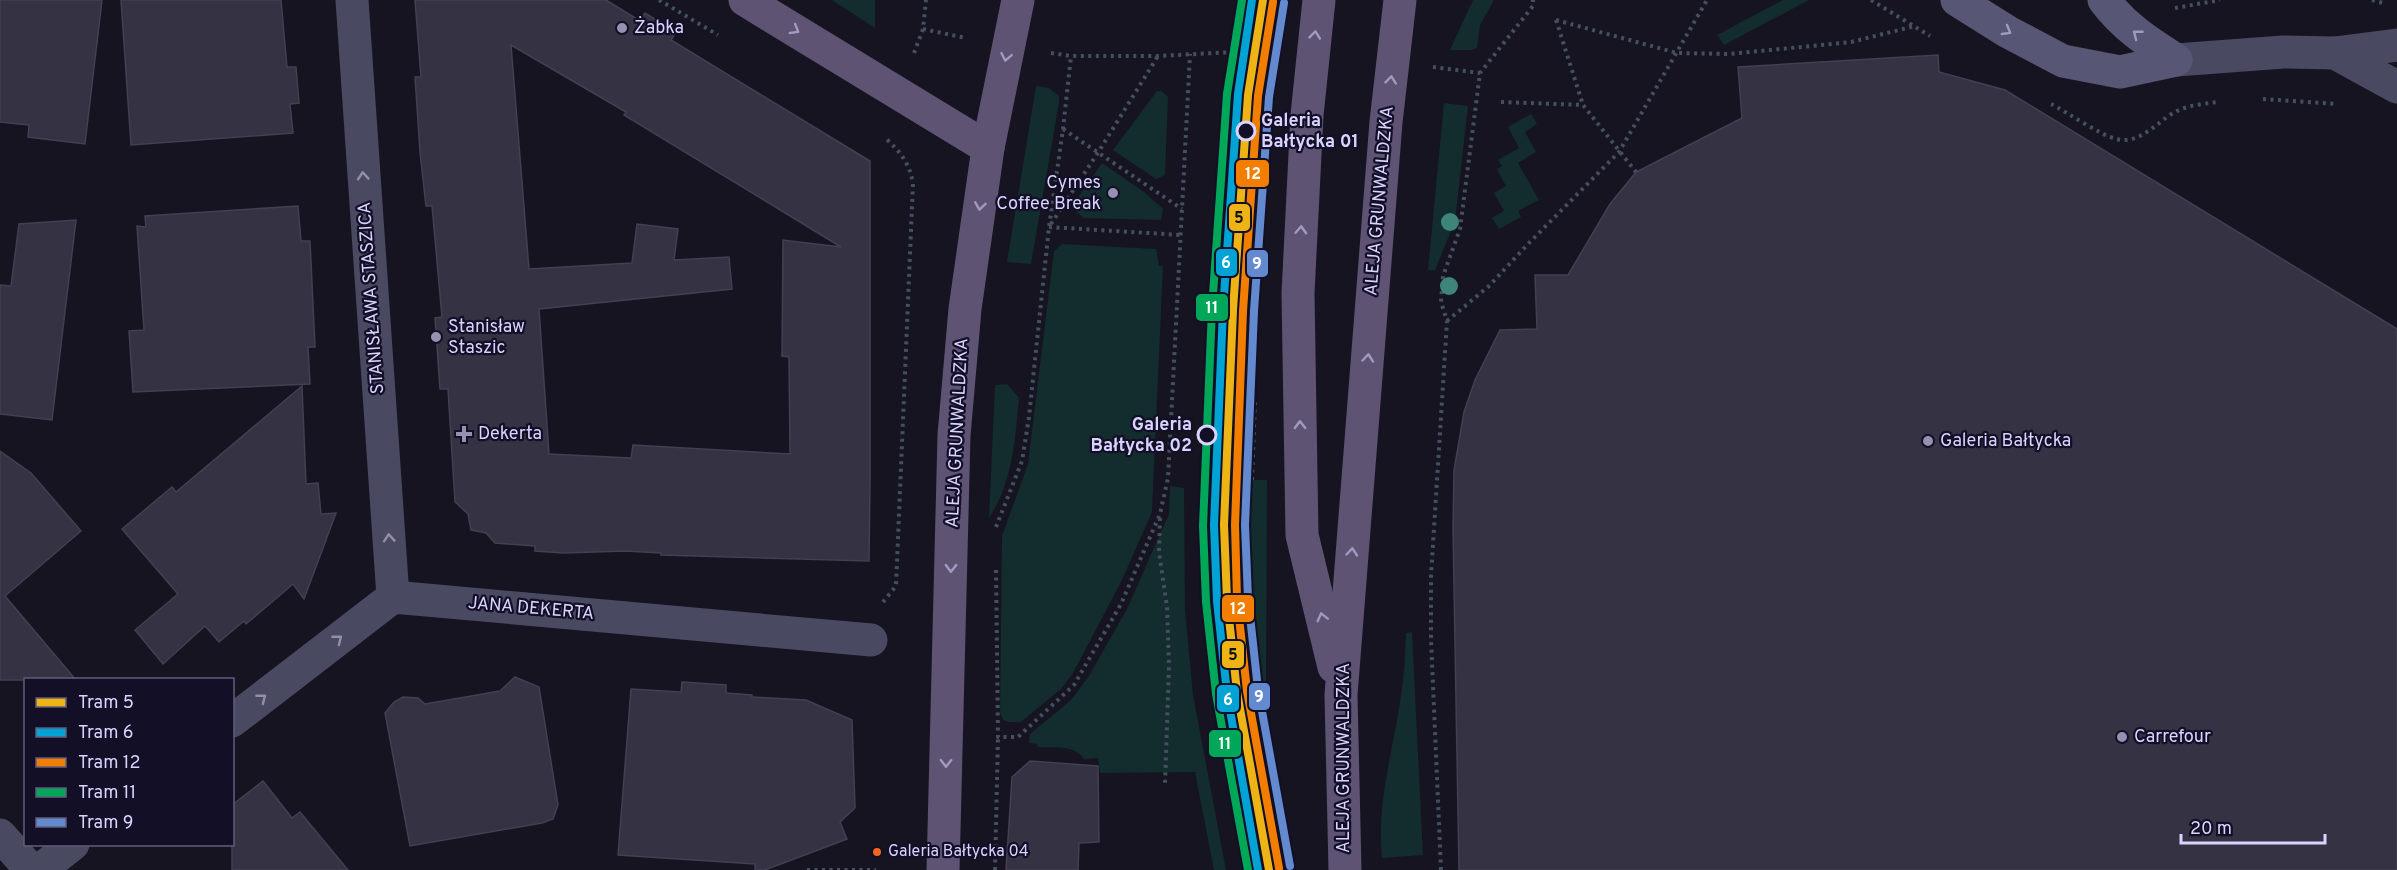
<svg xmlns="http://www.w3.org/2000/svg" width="2397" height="870" viewBox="0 0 2397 870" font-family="Overpass,sans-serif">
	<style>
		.green { fill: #132c2d }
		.building { fill: #343243; stroke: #433f54; stroke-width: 1.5; fill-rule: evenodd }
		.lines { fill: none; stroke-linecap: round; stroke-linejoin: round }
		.path { stroke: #44505f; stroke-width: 4; stroke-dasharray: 3 4.5; stroke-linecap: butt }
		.street { stroke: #4a4962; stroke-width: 33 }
		.secondary { stroke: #575674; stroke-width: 33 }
		.primary { stroke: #5e5373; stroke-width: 33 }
		.tram-1-casing { stroke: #130f26; stroke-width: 12 }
		.tram-2-casing { stroke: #130f26; stroke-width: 12 }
		.tram-3-casing { stroke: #130f26; stroke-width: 12 }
		.tram-4-casing { stroke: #130f26; stroke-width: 12 }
		.tram-5-casing { stroke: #130f26; stroke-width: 12 }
		.tram-1 { stroke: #eeb416; stroke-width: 8 }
		.tram-2 { stroke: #00a3d4; stroke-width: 8 }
		.tram-3 { stroke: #f27e00; stroke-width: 8 }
		.tram-4 { stroke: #00a759; stroke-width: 8 }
		.tram-5 { stroke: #638acf; stroke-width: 8 }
		.tree { fill: #3e8478 }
		.oneway { stroke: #a29ac0 }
		.oneway2 { stroke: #9e9bc0 }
		.oneway3 { stroke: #928eb0 }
		.poi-dot { fill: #9591b1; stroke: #130f26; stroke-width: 2 }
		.stop-dot { fill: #130f26; stroke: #d9d4ff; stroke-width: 3 }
		.bus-dot { fill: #f26522; stroke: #130f26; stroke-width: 2 }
		.labels { text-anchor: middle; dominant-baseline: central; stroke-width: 4.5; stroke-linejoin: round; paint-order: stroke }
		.bus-label { font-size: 16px; fill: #d9d4ff; stroke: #130f26; text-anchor: start }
		.poi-label { font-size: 18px; fill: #d9d4ff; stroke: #130f26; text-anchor: start }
		.stop-label { font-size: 18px; font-weight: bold; fill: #d9d4ff; stroke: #130f26; text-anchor: start }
		.street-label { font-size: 18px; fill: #d9d4ff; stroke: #130f26 }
		.line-badge { stroke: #130f26; stroke-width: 2 }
		.badge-label { font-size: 16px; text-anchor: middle; font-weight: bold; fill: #fff }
		.pale-badge-label { font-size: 16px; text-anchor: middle; font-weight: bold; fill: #111 }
	</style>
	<rect width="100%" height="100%" fill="#161421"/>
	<!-- green -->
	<g class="green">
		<polygon points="832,0 875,0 875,28"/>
		<polygon points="1473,0 1494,0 1480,25 1477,48 1471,50 1450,50"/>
		<polygon points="1783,0 1809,0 1724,45 1717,35"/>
		<polygon points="1036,86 1049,88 1059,96 1059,102 1031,264 1007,262"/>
		<polygon points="1157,91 1161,91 1168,97 1165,175 1156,179 1113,150"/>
		<polygon points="1444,103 1468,106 1455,221 1435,270 1428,270"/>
		<polygon points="1531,114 1537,124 1525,132 1536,152 1518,163 1539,200 1518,211 1521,217 1499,229 1492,218 1504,211 1494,193 1506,186 1497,169 1502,166 1498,160 1519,148 1508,127"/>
		<polygon points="1102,163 1144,192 1163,209 1161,220 1084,218 1073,209 1075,202"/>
		<polygon points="1062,244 1156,249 1159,266 1163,266 1152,512 1122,580 1073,673 1061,689 1021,722 1009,722 1003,720 1000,712 1002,536 1028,464 1054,251"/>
		<path d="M1007,384L1019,398C1015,440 1013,482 989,518L995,385Z"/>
		<polygon points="1238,480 1267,480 1266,690 1256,692 1257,712 1266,717 1267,760 1262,760 1261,752 1247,664 1240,602"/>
		<path d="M1170,486L1184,488L1185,610L1193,695L1226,870H1214L1195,772L1100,773L1098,758L1084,759C1075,744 1053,748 1038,747L1037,744L1029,743L1030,734L1071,700L1089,676L1127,609L1169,514Z"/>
		<path d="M1412,632L1423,855L1382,858C1376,800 1395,745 1402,688C1405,670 1405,651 1406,633Z"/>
	</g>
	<!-- building -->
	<g class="building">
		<polygon points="0,0 102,0 85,144 28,137 29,125 0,122"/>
		<polygon points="121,0 281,0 287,67 296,67 299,103 290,104 293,133 131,145"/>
		<path d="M415,0H606L640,21L645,13L676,32L671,40L870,161V484L869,561L661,555V553L625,551L564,553L535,551V546L495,543L486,533L471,530L468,514L455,502L448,389H440L435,318L442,317L432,206H426L420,152L415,77H421ZM511,45L626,112L624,115L841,247L783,240L782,356L789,357L790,454L633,445L631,458L549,454L539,309L732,289L729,257L674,260L678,229L637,224L632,263L529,269Z"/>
		<polygon points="1938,55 1939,72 2005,90 2397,329 2397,870 1459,870 1453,529 1454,470 1464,412 1475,380 1500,330 1537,329 1535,275 1568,275 1610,204 1636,172 1742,118 1738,67"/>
		<polygon points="298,206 301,241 310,241 315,347 308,347 310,384 133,392 129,331 144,330 137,226 146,227 145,216"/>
		<polygon points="76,220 52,420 0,414 0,285 11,286 19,224"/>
		<polygon points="302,386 306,484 318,483 321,514 336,513 304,599 293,584 246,624 244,621 219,642 205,626 163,664 135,630 178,594 122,529 172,487 176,492"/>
		<polygon points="0,451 31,473 81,531 5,596 76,680 0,680"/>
		<polygon points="515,677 539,687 558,805 553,819 542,823 410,846 385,713 394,702 403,697 418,698 425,704 500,691"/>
		<polygon points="682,682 726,685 726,693 752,695 752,697 806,700 852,720 855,808 840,822 847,839 765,870 755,870 755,864 618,855 631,689 681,692"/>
		<polygon points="1030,761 1098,766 1099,842 1079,843 1078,870 1006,870 1012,777"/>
		<polygon points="263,781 292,818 300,812 348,870 232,870 232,805"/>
	</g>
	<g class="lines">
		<!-- path -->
		<g class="path">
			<polyline points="659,0 718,35"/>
			<polyline points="1871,0 1930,36"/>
			<polyline points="2372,0 2383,3"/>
			<polyline points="2175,8 2220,0"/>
			<polyline points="1556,20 1677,53 1730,54 1851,42 1915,26"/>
			<polyline points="1556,20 1583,105"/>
			<polyline points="923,29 966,38"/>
			<polyline points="914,53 923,29 926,0"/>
			<polyline points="1051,53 1071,56 1158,56 1271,50"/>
			<polyline points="1433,67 1480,73"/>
			<polyline points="2263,99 2337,104"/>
			<polyline points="1501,102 1583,105 1636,172"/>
			<path d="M2051,104C2067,112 2100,135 2116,139C2141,145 2157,121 2177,111C2189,105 2204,104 2217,102"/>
			<polyline points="1063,129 1182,209"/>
			<polyline points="1051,224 1099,151 1158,56"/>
			<polyline points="1049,227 1181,235"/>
			<polyline points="1447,321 1489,286 1528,244 1619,152 1707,0"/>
			<polyline points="1252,480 1255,401"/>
			<polyline points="1160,518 1159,552 1167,607 1169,666 1165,784"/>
			<polyline points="996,527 1022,461 1029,417 1049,227 1063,129 1071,56"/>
			<polyline points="996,570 998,737 1018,737 1074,685 1121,604 1160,514 1168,478 1190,54"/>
			<path d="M883,602L896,586L913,183C909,163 901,152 885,138"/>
			<polyline points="807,870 876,870"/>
			<polyline points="995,870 998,737"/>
			<polyline points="1441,870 1431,639 1431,576 1447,321 1441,302 1443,276 1460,229 1480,73 1533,6 1533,0"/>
		</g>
		<!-- street -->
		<g class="street">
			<polyline points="352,0 393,597"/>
			<polyline points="2335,53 2397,87"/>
			<polyline points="2176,60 2283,52 2335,53 2397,45"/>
			<polyline points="232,721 393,597 871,640"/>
			<polyline points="0,835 31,870"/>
			<polyline points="40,870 73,844"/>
		</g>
		<!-- secondary -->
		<g class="secondary">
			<polyline points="1957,0 2008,32 2063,61 2120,72 2176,60"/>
			<path d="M2104,0C2124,27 2148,42 2176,60"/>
		</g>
		<!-- primary -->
		<g class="primary">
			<polyline points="745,0 988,148"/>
			<polyline points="1319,0 1307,115 1298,293 1302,535 1334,667"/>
			<polyline points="943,870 954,435 965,309 988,148 1018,0"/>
			<polyline points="1345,870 1341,695 1386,122 1400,0"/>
		</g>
		<defs>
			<polyline id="tram-1" points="1263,0 1248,95 1233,310 1224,525 1227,600 1237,692 1269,870"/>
			<polyline id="tram-2" points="1252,0 1238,94 1223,310 1214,525 1217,601 1227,693 1258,870"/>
			<polyline id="tram-3" points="1273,2 1258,96 1243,311 1235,525 1237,599 1247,691 1279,868"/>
			<polyline id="tram-4" points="1242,0 1227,94 1212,309 1203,526 1206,602 1216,694 1248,870"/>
			<polyline id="tram-5" points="1284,3 1269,97 1254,311 1245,525 1248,598 1258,689 1290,866"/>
		</defs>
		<!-- tram-1 casing -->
		<use href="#tram-1" class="tram-1-casing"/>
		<!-- tram-2 casing -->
		<use href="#tram-2" class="tram-2-casing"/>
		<!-- tram-3 casing -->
		<use href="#tram-3" class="tram-3-casing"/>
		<!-- tram-4 casing -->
		<use href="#tram-4" class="tram-4-casing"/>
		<!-- tram-5 casing -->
		<use href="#tram-5" class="tram-5-casing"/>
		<!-- tram-1 -->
		<use href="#tram-1" class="tram-1"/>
		<!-- tram-2 -->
		<use href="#tram-2" class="tram-2"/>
		<!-- tram-3 -->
		<use href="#tram-3" class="tram-3"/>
		<!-- tram-4 -->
		<use href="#tram-4" class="tram-4"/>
		<!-- tram-5 -->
		<use href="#tram-5" class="tram-5"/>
	</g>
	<!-- trees -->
	<g class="tree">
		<circle cx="1450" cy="222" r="9"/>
		<circle cx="1449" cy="286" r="9"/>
	</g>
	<!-- one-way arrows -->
	<defs><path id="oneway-chevron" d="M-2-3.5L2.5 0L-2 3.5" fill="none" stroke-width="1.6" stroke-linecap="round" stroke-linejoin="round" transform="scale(1.5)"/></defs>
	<g class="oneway">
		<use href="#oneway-chevron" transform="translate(795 30) rotate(31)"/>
		<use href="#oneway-chevron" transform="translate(1315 35) rotate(-84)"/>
		<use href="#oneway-chevron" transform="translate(1006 57) rotate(101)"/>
		<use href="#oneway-chevron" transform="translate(1391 80) rotate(-84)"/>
		<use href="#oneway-chevron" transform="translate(980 206) rotate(98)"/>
		<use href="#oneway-chevron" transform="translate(1301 230) rotate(-87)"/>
		<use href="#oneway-chevron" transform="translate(1368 358) rotate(-85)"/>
		<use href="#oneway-chevron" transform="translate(1300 425) rotate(-91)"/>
		<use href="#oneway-chevron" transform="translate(1352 552) rotate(-85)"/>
		<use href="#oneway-chevron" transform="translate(951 568) rotate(91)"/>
		<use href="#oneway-chevron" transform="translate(1322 617) rotate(-104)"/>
		<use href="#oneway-chevron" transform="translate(946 763) rotate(91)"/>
	</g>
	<g class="oneway2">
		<use href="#oneway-chevron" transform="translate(2007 31) rotate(30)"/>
		<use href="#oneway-chevron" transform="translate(2137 34) rotate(-142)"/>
	</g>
	<g class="oneway3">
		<use href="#oneway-chevron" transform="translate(363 176) rotate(-94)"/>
		<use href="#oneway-chevron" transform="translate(389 538) rotate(-94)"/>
		<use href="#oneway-chevron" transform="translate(338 639) rotate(-38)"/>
		<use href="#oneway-chevron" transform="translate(262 698) rotate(-38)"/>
	</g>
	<!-- markers -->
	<g class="poi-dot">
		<circle cx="622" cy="28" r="6"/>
		<circle cx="1113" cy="193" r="6"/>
		<circle cx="436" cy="337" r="6"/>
		<path d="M461 425h6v6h6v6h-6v6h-6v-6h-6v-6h6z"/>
		<circle cx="1928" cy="441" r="6"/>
		<circle cx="2122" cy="737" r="6"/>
	</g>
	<g class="stop-dot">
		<circle cx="1246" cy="131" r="9"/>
		<circle cx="1207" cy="435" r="9"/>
	</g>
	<circle class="bus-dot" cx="877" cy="852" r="5"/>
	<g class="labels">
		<!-- bus labels -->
		<g class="bus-label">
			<text x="888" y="852">Galeria Bałtycka 04</text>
		</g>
		<!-- poi labels -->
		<g class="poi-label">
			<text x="634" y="28">Żabka</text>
			<text x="1101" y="183" text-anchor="end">Cymes<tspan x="1101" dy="21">Coffee Break</tspan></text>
			<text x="448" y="327">Stanisław<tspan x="448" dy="21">Staszic</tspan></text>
			<text x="478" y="434">Dekerta</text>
			<text x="1940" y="441">Galeria Bałtycka</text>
			<text x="2134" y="737">Carrefour</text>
		</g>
		<!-- stop labels -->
		<g class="stop-label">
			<text x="1261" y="121">Galeria<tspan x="1261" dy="21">Bałtycka 01</tspan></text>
			<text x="1192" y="425" text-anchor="end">Galeria<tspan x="1192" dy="21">Bałtycka 02</tspan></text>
		</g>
		<!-- street labels -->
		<g class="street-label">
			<text transform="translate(1380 201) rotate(-85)">ALEJA GRUNWALDZKA</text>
			<text transform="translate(372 298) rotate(-94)">STANISŁAWA STASZICA</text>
			<text transform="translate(958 433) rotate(-87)">ALEJA GRUNWALDZKA</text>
			<text transform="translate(531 609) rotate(5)">JANA DEKERTA</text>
			<text transform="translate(1344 758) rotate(-90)">ALEJA GRUNWALDZKA</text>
		</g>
	</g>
	<g class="line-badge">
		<rect x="1235" y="159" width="35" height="29" rx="6" fill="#f27e00"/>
		<rect x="1228" y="203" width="23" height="29" rx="6" fill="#eeb416"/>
		<rect x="1215" y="248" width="23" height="29" rx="6" fill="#00a3d4"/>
		<rect x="1246" y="249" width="23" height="29" rx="6" fill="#638acf"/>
		<rect x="1195" y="293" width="34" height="29" rx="6" fill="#00a759"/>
		<rect x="1221" y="594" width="34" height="29" rx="6" fill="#f27e00"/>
		<rect x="1221" y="640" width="24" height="29" rx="6" fill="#eeb416"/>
		<rect x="1248" y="682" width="23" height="29" rx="6" fill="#638acf"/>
		<rect x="1216" y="684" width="24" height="29" rx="6" fill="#00a3d4"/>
		<rect x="1208" y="729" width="34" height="29" rx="6" fill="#00a759"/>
	</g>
	<g class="badge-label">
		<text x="1253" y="179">12</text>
		<text x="1226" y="268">6</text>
		<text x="1257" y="269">9</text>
		<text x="1212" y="313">11</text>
		<text x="1238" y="614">12</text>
		<text x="1259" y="702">9</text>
		<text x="1228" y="705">6</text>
		<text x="1225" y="749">11</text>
	</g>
	<g class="pale-badge-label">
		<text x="1239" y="223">5</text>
		<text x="1233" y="660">5</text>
	</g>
	<!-- legend -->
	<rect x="24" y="678" width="210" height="168" fill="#130f26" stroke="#625e7d" stroke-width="1.5"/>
	<rect x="36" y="698" width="30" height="9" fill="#eeb416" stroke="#625e7d" stroke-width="1.5"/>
	<text x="78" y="708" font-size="18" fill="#d9d4ff">Tram 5</text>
	<rect x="36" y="728" width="30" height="9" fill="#00a3d4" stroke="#625e7d" stroke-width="1.5"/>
	<text x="78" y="738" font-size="18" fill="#d9d4ff">Tram 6</text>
	<rect x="36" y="758" width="30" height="9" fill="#f27e00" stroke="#625e7d" stroke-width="1.5"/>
	<text x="78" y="768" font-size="18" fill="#d9d4ff">Tram 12</text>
	<rect x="36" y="788" width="30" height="9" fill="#00a759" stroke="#625e7d" stroke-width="1.5"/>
	<text x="78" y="798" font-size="18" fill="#d9d4ff">Tram 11</text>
	<rect x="36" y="818" width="30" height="9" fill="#638acf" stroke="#625e7d" stroke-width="1.5"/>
	<text x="78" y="828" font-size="18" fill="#d9d4ff">Tram 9</text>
	<!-- scale -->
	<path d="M2181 834v9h144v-9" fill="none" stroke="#d9d4ff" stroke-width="3"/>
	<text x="2190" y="834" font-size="18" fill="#d9d4ff" stroke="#130f26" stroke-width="4.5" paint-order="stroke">20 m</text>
</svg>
